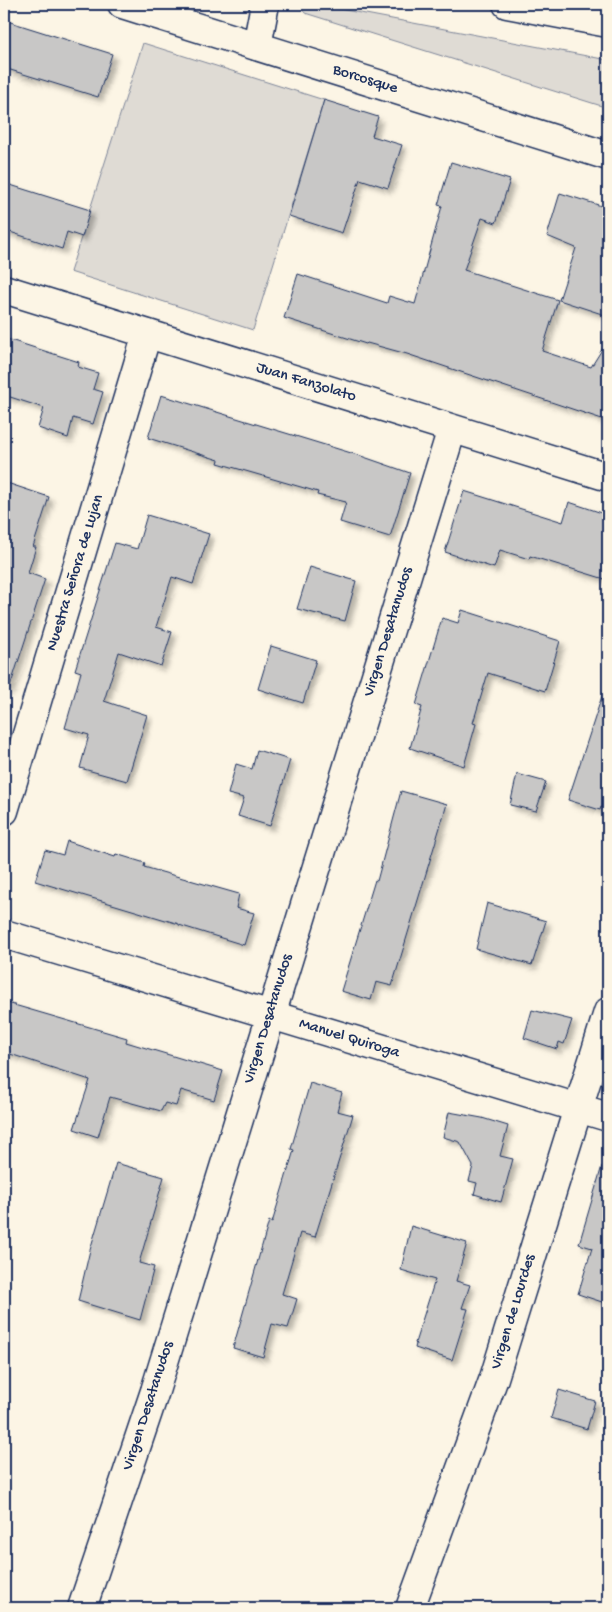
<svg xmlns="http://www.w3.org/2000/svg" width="612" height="1612" viewBox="0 0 612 1612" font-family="'Gochi Hand',sans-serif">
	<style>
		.green { fill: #dfdbd4; stroke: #7d8599 }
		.building { fill: #c8c7c6; stroke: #1b2f5e; filter: url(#shadow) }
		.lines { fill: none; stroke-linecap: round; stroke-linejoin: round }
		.minor-casing { stroke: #1b2f5e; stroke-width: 31 }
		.minor { stroke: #fcf5e5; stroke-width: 28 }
		.labels { text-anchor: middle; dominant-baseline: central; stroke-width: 4; stroke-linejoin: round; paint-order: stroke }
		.street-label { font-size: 16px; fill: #1b2f5e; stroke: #fcf5e5 }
	</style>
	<defs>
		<filter id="shadow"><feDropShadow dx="4.5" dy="4.5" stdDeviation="2.5" flood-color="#0004"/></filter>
	</defs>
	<rect width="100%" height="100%" fill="#fcf5e5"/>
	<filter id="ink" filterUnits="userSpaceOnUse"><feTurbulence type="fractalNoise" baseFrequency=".02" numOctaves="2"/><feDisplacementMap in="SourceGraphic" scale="10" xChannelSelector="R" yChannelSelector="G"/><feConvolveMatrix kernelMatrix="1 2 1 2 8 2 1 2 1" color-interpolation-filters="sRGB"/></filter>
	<g filter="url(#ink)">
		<!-- green -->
		<g class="green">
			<polygon points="304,4 313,4 608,60 608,108 305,13 301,8"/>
			<polygon points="143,43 324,100 253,330 70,272"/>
		</g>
		<!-- building -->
		<g class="building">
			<polygon points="4,20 112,54 98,97 4,68"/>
			<polygon points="324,100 378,117 372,136 402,145 388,188 360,179 342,233 289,216"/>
			<polygon points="451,162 510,180 496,223 482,218 464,270 558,300 542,351 591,367 608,340 608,421 407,354 367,343 366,344 284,318 298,274 387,303 389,296 415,304 442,206 438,205"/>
			<polygon points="4,183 90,210 82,237 67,232 62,249 4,230"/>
			<polygon points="560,193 608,208 608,316 559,300 576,248 547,236"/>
			<polygon points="4,338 79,362 78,367 98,373 93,389 103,392 93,424 73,418 68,438 38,428 44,408 4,395"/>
			<polygon points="161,395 361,456 410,473 390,537 340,522 346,502 317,495 318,492 218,463 219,460 148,438"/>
			<polygon points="4,482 49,497 33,547 36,547 28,573 45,579 9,690 4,689"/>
			<polygon points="464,491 563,522 569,502 608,515 608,580 530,556 529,559 500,550 494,568 445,552"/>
			<polygon points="147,515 209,534 193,584 172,577 156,627 172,632 161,666 119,652 104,701 147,715 127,781 80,768 89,735 65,728 81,672 75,670 115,543 137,549"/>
			<polygon points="310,567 356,581 345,621 297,609"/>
			<polygon points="462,610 560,641 545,691 488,673 473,723 476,724 464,766 410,748 422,707 416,705 442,618 458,623"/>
			<polygon points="271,646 316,660 303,703 258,689"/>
			<polygon points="603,693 608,693 608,809 601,807 600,810 568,800"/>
			<polygon points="257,750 290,760 270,826 238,816 244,798 228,794 236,764 252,769"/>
			<polygon points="517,774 546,782 536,811 510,805"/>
			<polygon points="401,791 447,804 392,986 376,982 371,1000 341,991 375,880 377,881"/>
			<polygon points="67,841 115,857 116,854 145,863 144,867 239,894 236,908 254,913 244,945 179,925 179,924 35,881 45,850 63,855"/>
			<polygon points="487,903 546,921 532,965 476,949"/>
			<polygon points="4,1002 127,1038 126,1042 223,1071 214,1100 181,1090 176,1106 165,1103 161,1111 110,1097 98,1137 74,1129 90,1080 4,1052"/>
			<polygon points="532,1010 572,1020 564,1044 559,1042 557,1049 524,1038"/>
			<polygon points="310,1083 342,1093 337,1111 353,1115 315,1237 300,1233 282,1294 297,1299 288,1328 272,1324 263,1357 233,1348 269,1221 272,1223 294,1150 291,1149"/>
			<polygon points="449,1112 482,1118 508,1126 500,1156 513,1159 501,1202 474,1194 477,1183 469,1181 473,1166 460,1142 443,1137"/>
			<polygon points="116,1163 164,1177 139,1263 154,1267 140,1320 78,1301 90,1250"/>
			<polygon points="602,1166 608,1167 608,1304 578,1294 592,1248 579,1244"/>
			<polygon points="411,1226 467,1243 456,1281 470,1285 462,1308 468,1309 452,1360 415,1348 416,1344 415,1343 435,1280 401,1270"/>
			<polygon points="559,1390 595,1401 587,1429 551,1418"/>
		</g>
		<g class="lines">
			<defs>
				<g id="minor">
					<polyline points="122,4 608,156"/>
					<polyline points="507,4 608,23"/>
					<polyline points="257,46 265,4"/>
					<polyline points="4,289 608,477"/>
					<polyline points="4,811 147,334"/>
					<polyline points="4,934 608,1117"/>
					<polyline points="82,1608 155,1391 452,429"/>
					<polyline points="410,1608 494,1378 608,1012"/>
				</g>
			</defs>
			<!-- minor casing -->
			<use href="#minor" class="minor-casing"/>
			<!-- minor -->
			<use href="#minor" class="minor"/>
		</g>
	</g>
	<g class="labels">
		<!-- street labels -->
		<g class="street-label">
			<text transform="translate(365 80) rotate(17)">Borcosque</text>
			<text transform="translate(306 383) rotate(17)">Juan Fanzolato</text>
			<text transform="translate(76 573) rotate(-73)">Nuestra Señora de Lujan</text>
			<text transform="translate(389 632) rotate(-73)">Virgen Desatanudos</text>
			<text transform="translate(269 1019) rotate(-73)">Virgen Desatanudos</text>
			<text transform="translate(349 1039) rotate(17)">Manuel Quiroga</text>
			<text transform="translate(514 1312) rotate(-73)">Virgen de Lourdes</text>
			<text transform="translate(149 1406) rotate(-72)">Virgen Desatanudos</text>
		</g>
	</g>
	<!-- margin -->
	<rect width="612" height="1612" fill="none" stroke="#fcf5e5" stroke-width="20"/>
	<rect x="10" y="10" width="592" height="1592" fill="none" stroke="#1b2f5e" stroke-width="2" filter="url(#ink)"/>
</svg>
